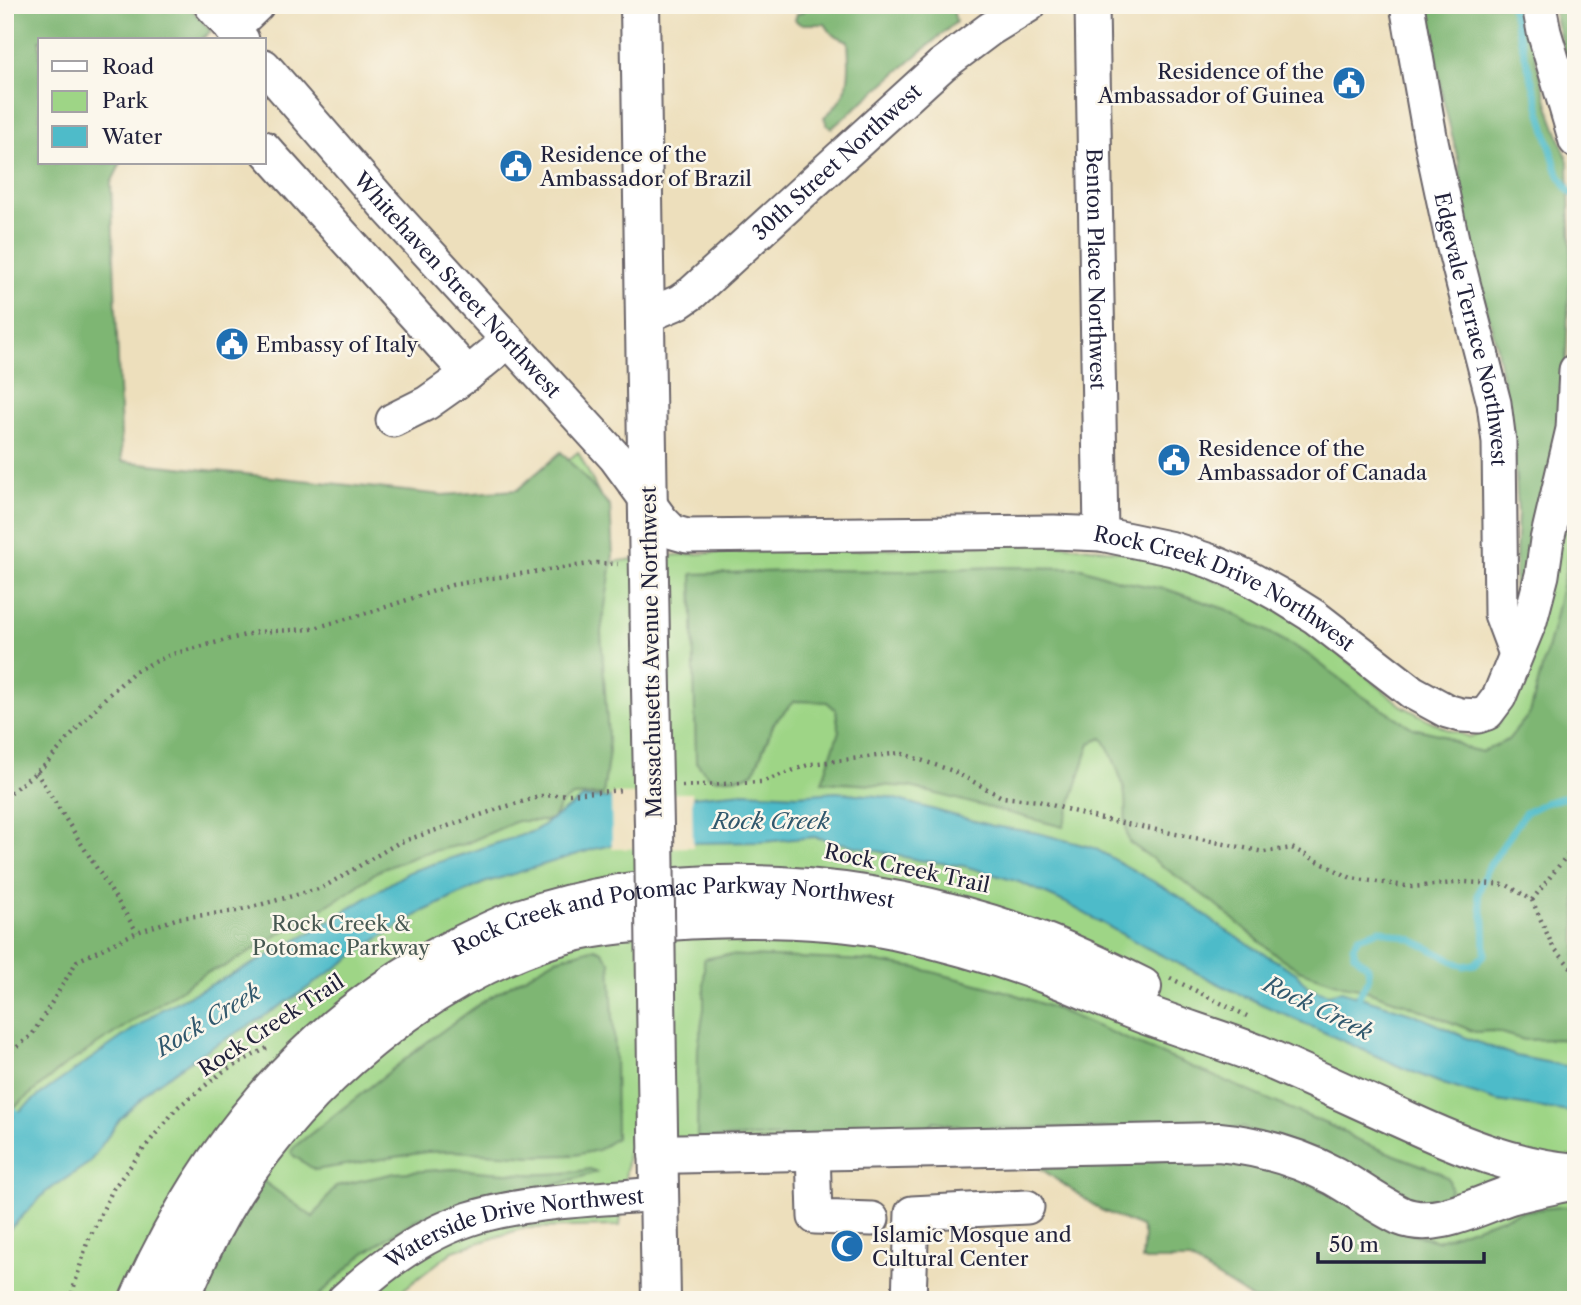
<svg xmlns="http://www.w3.org/2000/svg" width="1581" height="1305" viewBox="0 0 1581 1305" font-family="'Libre Caslon Text',serif">
	<style>
		.green { fill: #9ed586; stroke: #607c60; stroke-width: 2 }
		.forest { fill: #7eb673; stroke: #506c57; stroke-width: 2 }
		.water { fill: #4ebbc9; stroke: #386e82; stroke-width: 2 }
		.pier { fill: #eddfbc }
		.lines { fill: none; stroke-linecap: round; stroke-linejoin: round }
		.stream { stroke: #4ebbc9; stroke-width: 7 }
		.minor-casing { stroke: #696468; stroke-width: 37 }
		.major-casing { stroke: #696468; stroke-width: 42 }
		.path { stroke: #696468; stroke-width: 4.5; stroke-dasharray: 2 5; stroke-linecap: butt }
		.minor { stroke: #fff; stroke-width: 33 }
		.major { stroke: #fff; stroke-width: 38 }
		.major-bridge-casing { stroke: #696468; stroke-width: 42; stroke-linecap: butt }
		.major-bridge { stroke: #fff; stroke-width: 38 }
		.labels { text-anchor: middle; dominant-baseline: central; stroke-width: 5; stroke-linejoin: round; paint-order: stroke }
		.poi-label { font-size: 21px; fill: #22223b; stroke: #fbf7ec; text-anchor: start }
		.street-label { font-size: 21px; fill: #22223b; stroke: #fbf7ec }
		.park-label { font-size: 21px; fill: #475852; stroke: #fbf7ec }
		.water-label { font-size: 23px; font-style: italic; fill: #31586d; stroke: #fbf7ec }
	</style>
	<rect width="100%" height="100%" fill="#fbf7ec"/>
	<filter id="ink" filterUnits="userSpaceOnUse"><feTurbulence type="fractalNoise" baseFrequency=".0143" numOctaves="2"/><feDisplacementMap in="SourceGraphic" scale="14" xChannelSelector="R" yChannelSelector="G"/><feConvolveMatrix kernelMatrix="1 2 1 2 8 2 1 2 1" color-interpolation-filters="sRGB"/></filter>
	<filter id="wash" filterUnits="userSpaceOnUse"><feTurbulence type="fractalNoise" baseFrequency=".00686" numOctaves="4" result="noise"/><feDisplacementMap in="SourceGraphic" scale="28" xChannelSelector="R" yChannelSelector="G"/><feGaussianBlur stdDeviation="1.57" result="paint"/><feColorMatrix in="noise" values="0 0 0 0 0 0 0 0 0 0 0 0 0 0 0 0 0 1.4 0 .05"/><feComposite in="paint" operator="in"/></filter>
	<g filter="url(#wash)">
		<rect width="100%" height="100%" fill="#eddfbc"/>
		<!-- green -->
		<polygon class="green" points="578,452 607,509 610,562 677,555 728,552 856,550 1037,542 1126,552 1208,577 1259,598 1317,635 1402,706 1446,729 1470,737 1498,725 1509,696 1576,459 1576,1300 1108,1146 714,1143 630,1135 620,1226 524,1228 453,1251 390,1300 5,1300 5,705 490,524"/>
		<!-- forest -->
		<g class="forest">
			<path d="M5,5H188L211,31L201,40H40V163H121L111,183L122,461L443,495L517,490L561,452L610,506L613,556L601,632L609,751L603,795L573,796L562,803L553,818L546,821H517L465,844L424,853L378,871L349,892L226,966L206,973L63,1067L5,1115V73C8,50 5,28 5,5Z"/>
			<path d="M804,5H952L956,22L832,128L827,125L824,117C852,95 850,74 848,41L832,34L825,24H800L795,20L797,14L804,11Z"/>
			<polygon points="1427,5 1528,5 1536,60 1550,112 1568,161 1571,249 1563,426 1525,598 1514,597 1518,512 1513,436 1496,344 1466,232 1459,163 1443,99"/>
			<polygon points="1552,5 1576,5 1576,100"/>
			<path d="M1576,521V1042L1559,1039L1524,1040L1494,1031L1475,1032L1411,1006L1359,988L1343,985L1299,970L1272,952L1214,903L1129,842C1123,825 1127,813 1125,796C1124,783 1110,748 1102,738L1090,743L1063,827L910,787L822,782L839,731L836,710L827,702L794,701L774,723L754,772L743,777L717,779L708,776L696,762L692,574L824,570L902,571L995,567L1082,568L1121,581L1169,590L1228,610L1305,652L1362,696L1413,728L1442,735L1466,748L1482,752L1508,740L1530,713L1553,627Z"/>
			<polygon points="595,948 602,951 610,962 615,1053 616,1138 598,1150 575,1155 530,1156 453,1151 426,1152 315,1170 294,1156 291,1152 294,1147 427,1042 485,1000 556,959"/>
			<polygon points="724,955 871,961 917,968 1008,992 1056,1009 1345,1132 1356,1140 1439,1172 1449,1179 1451,1190 1443,1200 1415,1204 1244,1128 972,1128 934,1121 920,1134 697,1138 698,1048 704,1009 704,959"/>
			<polygon points="1222,1156 1268,1162 1397,1229 1436,1241 1522,1211 1561,1207 1576,1207 1576,1300 1254,1300 1190,1260 1142,1260 1144,1235 1141,1227 1101,1210 1040,1168"/>
			<path d="M453,1169C498,1172 546,1179 590,1169L597,1172L514,1198L469,1202L415,1220L363,1254L314,1300H198L237,1219L263,1181L313,1217L336,1186L395,1173Z"/>
		</g>
		<!-- water -->
		<polygon class="water" points="744,792 798,795 836,792 888,797 993,826 1038,833 1094,848 1179,896 1225,930 1296,973 1308,987 1328,994 1341,991 1414,1014 1469,1039 1516,1056 1576,1068 1576,1113 1497,1101 1443,1084 1403,1068 1237,993 1147,948 1064,902 1019,882 964,866 918,860 814,837 763,842 616,844 594,849 484,883 424,911 379,938 296,996 252,1024 200,1054 154,1086 120,1119 89,1163 46,1192 5,1234 5,1123 38,1096 162,1009 249,966 301,938 409,872 534,831 583,798 691,797"/>
		<!-- pier -->
		<polygon class="pier" points="692,793 693,847 612,849 611,794"/>
		<g class="lines">
			<!-- stream -->
			<g class="stream">
				<polyline points="1511,5 1557,171 1569,191 1576,196"/>
				<polyline points="1355,1004 1369,977 1368,967 1355,955 1353,946 1359,937 1380,930 1411,939 1463,966 1475,964 1485,954 1484,921 1478,895 1486,871 1525,813 1544,803 1566,797 1576,787"/>
				<polyline points="5,1103 23,1119"/>
			</g>
		</g>
	</g>
	<g filter="url(#ink)">
		<g class="lines">
			<defs>
				<g id="minor">
					<polyline points="211,5 242,40"/>
					<path id="s1" d="M1092,5L1101,534"/>
					<path id="s2" d="M1407,5L1430,136L1453,244L1494,403L1499,442L1501,614L1516,654"/>
					<polyline points="1539,5 1544,32 1576,141"/>
					<polyline points="232,29 257,5"/>
					<path id="s3" d="M264,66L382,202L615,457L662,521L673,532L687,536L1054,532L1101,534L1173,549L1210,561L1245,576L1283,597L1315,617L1412,692L1447,711L1461,715L1478,716L1487,713L1499,697L1530,621L1542,575L1547,540L1573,429L1576,370"/>
					<polyline points="264,148 468,374"/>
					<path id="s4" d="M646,316L679,302L692,293L942,65L990,29L1029,5"/>
					<polyline points="393,420 427,403 468,374 508,341"/>
					<polyline points="813,1150 815,1217 872,1219"/>
					<path id="s5" d="M344,1300C380,1266 421,1235 469,1219C526,1201 600,1199 660,1194"/>
					<polyline points="909,1300 912,1213 1027,1207"/>
				</g>
				<g id="major">
					<polyline points="640,5 650,643"/>
					<polyline points="657,1072 661,1300"/>
					<path d="M658,1154L1219,1142C1259,1146 1298,1157 1334,1176C1357,1189 1378,1205 1401,1216C1435,1230 1477,1206 1510,1195C1531,1189 1553,1185 1574,1180"/>
					<path id="s6" d="M139,1300C205,1151 307,1024 453,949C475,938 496,927 519,919C686,862 875,881 1038,940C1073,953 1108,970 1142,987"/>
					<path d="M180,1300C195,1262 212,1226 234,1191C303,1082 426,979 549,939C588,926 628,923 669,921C744,916 820,916 894,930C946,941 998,956 1049,975C1076,985 1103,998 1131,1009C1173,1026 1217,1038 1260,1055C1309,1076 1358,1099 1407,1121C1461,1146 1516,1168 1576,1173"/>
				</g>
			</defs>
			<!-- minor casing -->
			<use href="#minor" class="minor-casing"/>
			<!-- major casing -->
			<use href="#major" class="major-casing"/>
			<!-- path -->
			<g class="path">
				<polyline points="36,772 137,932"/>
				<polyline points="682,786 761,782 811,764 900,753 953,771 1002,797 1038,801 1093,817 1264,852 1292,848 1351,878 1412,887 1465,882 1507,885 1532,900 1553,947 1576,973"/>
				<polyline points="5,797 45,765 102,701 135,671 172,654 257,632 311,629 374,611 452,585 492,578 597,563 618,564"/>
				<polyline points="1532,900 1576,844"/>
				<polyline points="1170,978 1247,1016"/>
				<polyline points="5,1051 11,1052 32,1035 77,961 137,932 179,918 237,911 322,888 398,843 501,808 542,796 624,790"/>
				<polyline points="70,1300 87,1243 113,1189 145,1147 178,1107 225,1070 271,1046"/>
			</g>
			<!-- minor -->
			<use href="#minor" class="minor"/>
			<!-- major -->
			<use href="#major" class="major"/>
			<defs>
				<polyline id="major-bridge" points="650,643 654,826 657,1072"/>
			</defs>
			<!-- major-bridge casing -->
			<use href="#major-bridge" class="major-bridge-casing"/>
			<!-- major-bridge -->
			<use href="#major-bridge" class="major-bridge"/>
		</g>
	</g>
	<!-- icons -->
	<defs>
		<symbol id="civic-disc" viewBox="-11 -11 22 22"><circle r="9.5" fill="#1f6fb2" stroke="#fbf7ec"/><path d="M-.6-6.5H3V-4.5H.6V-3L4-1V1h2V6H-6V1h2V-1L-.6-3ZM-1.2 2.5V6h2.4V2.5Z" fill="#fff"/></symbol>
		<symbol id="mosque-disc" viewBox="-11 -11 22 22"><circle r="9.5" fill="#1f6fb2" stroke="#fbf7ec"/><path d="M3.5-4.9A6 6 0 1 0 3.5 4.9A5 5 0 1 1 3.5-4.9Z" fill="#fff"/></symbol>
	</defs>
	<g fill-rule="evenodd">
		<use href="#civic-disc" x="1330" y="64" width="38" height="38"/>
		<use href="#civic-disc" x="497" y="147" width="38" height="38"/>
		<use href="#civic-disc" x="213" y="325" width="38" height="38"/>
		<use href="#civic-disc" x="1155" y="441" width="38" height="38"/>
		<use href="#mosque-disc" x="828" y="1227" width="38" height="38"/>
	</g>
	<g class="labels">
		<!-- poi labels -->
		<g class="poi-label">
			<text x="1324" y="71" text-anchor="end">Residence of the<tspan x="1324" dy="24">Ambassador of Guinea</tspan></text>
			<text x="540" y="154">Residence of the<tspan x="540" dy="24">Ambassador of Brazil</tspan></text>
			<text x="256" y="344">Embassy of Italy</text>
			<text x="1198" y="448">Residence of the<tspan x="1198" dy="24">Ambassador of Canada</tspan></text>
			<text x="872" y="1234">Islamic Mosque and<tspan x="872" dy="24">Cultural Center</tspan></text>
		</g>
		<!-- street labels -->
		<g class="street-label">
			<text stroke="none"><textPath href="#s4" startOffset="247">30th Street Northwest</textPath></text>
			<text stroke="none"><textPath href="#s1" startOffset="264">Benton Place Northwest</textPath></text>
			<text stroke="none"><textPath href="#s3" startOffset="292">Whitehaven Street Northwest</textPath></text>
			<text stroke="none"><textPath href="#s2" startOffset="331">Edgevale Terrace Northwest</textPath></text>
			<text stroke="none"><textPath href="#s3" startOffset="1185">Rock Creek Drive Northwest</textPath></text>
			<text transform="translate(651 652) rotate(-91)">Massachusetts Avenue Northwest</text>
			<text transform="translate(907 868) rotate(12)">Rock Creek Trail</text>
			<text stroke="none"><textPath href="#s6" startOffset="707">Rock Creek and Potomac Parkway Northwest</textPath></text>
			<text transform="translate(271 1025) rotate(-33)">Rock Creek Trail</text>
			<text stroke="none"><textPath href="#s5" startOffset="192">Waterside Drive Northwest</textPath></text>
		</g>
		<!-- park labels -->
		<g class="park-label">
			<text x="341" y="923">Rock Creek &amp;<tspan x="341" dy="24">Potomac Parkway</tspan></text>
		</g>
		<!-- water labels -->
		<g class="water-label">
			<text x="771" y="821">Rock Creek</text>
			<text transform="translate(1318 1008) rotate(26)">Rock Creek</text>
			<text transform="translate(208 1020) rotate(-31)">Rock Creek</text>
		</g>
	</g>
	<!-- margin -->
	<rect width="1581" height="1305" fill="none" stroke="#fbf7ec" stroke-width="28"/>
	<!-- legend -->
	<rect x="38" y="38" width="228" height="126" fill="#fbf7ec" stroke="#a4a2a5" stroke-width="2"/>
	<rect x="52" y="61" width="35" height="10" fill="#ffffff" stroke="#a4a2a5" stroke-width="2"/>
	<text x="102" y="74" font-size="21" fill="#22223b">Road</text>
	<rect x="52" y="91" width="35" height="21" fill="#9ed586" stroke="#a4a2a5" stroke-width="2"/>
	<text x="102" y="108" font-size="21" fill="#22223b">Park</text>
	<rect x="52" y="126" width="35" height="21" fill="#4ebbc9" stroke="#a4a2a5" stroke-width="2"/>
	<text x="102" y="144" font-size="21" fill="#22223b">Water</text>
	<!-- scale -->
	<path d="M1318 1252v10h166v-10" fill="none" stroke="#22223b" stroke-width="3.5"/>
	<text x="1329" y="1252" font-size="21" fill="#22223b" stroke="#fbf7ec" stroke-width="5" paint-order="stroke">50 m</text>
</svg>
